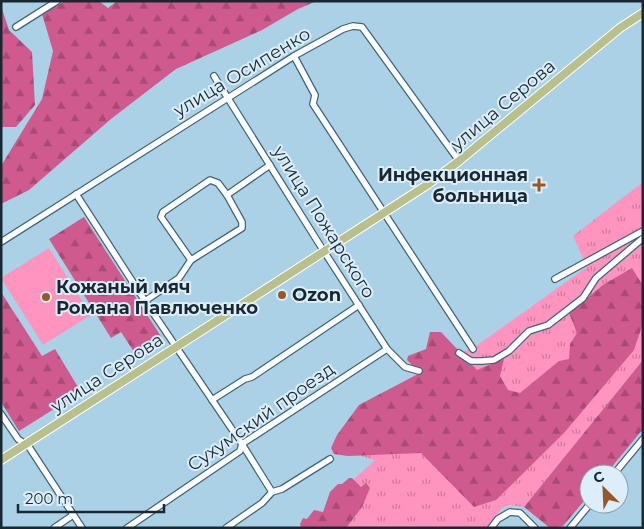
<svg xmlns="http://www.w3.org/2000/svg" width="644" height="529" viewBox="0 0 644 529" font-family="Montserrat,sans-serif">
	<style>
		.grass { fill: url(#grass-tufts) }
		.forest { fill: url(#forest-firs) }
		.green { fill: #ff94bf }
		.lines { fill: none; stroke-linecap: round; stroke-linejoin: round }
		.minor-casing { stroke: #416478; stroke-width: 8 }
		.major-casing { stroke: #fff; stroke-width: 10 }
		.minor { stroke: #fff; stroke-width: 5.5 }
		.major { stroke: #bac08c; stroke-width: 8 }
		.poi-dot { fill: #985724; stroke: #dceefa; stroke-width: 2 }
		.labels { text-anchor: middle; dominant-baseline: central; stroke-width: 4; stroke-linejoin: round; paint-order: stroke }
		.street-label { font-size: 18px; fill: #192830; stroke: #dceefa }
		.poi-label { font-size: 18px; font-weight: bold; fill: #192830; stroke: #dceefa; text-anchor: start }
	</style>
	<defs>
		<pattern id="grass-tufts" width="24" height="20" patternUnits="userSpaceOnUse" patternTransform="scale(1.25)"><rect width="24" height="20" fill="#ff94bf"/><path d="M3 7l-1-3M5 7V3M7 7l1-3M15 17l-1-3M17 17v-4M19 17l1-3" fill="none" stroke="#ce799c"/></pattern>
		<pattern id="forest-firs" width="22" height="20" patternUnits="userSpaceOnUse" patternTransform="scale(1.25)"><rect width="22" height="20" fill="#cf5a8e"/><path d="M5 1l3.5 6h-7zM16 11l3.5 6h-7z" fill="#a74a74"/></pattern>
	</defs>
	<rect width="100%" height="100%" fill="#abd1e7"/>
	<!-- grass -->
	<polygon class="grass" points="643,182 643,360 524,507 510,505 503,507 487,528 322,528 356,477 375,460 337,449 359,410 428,367 476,346 587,267 573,236"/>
	<!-- forest -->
	<g class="forest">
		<polygon points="65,1 99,1 108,8 117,1 317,1 298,9 262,30 176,69 111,119 29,190 1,204 1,166 42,99 53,51 42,14"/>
		<polygon points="1,6 9,30 32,52 35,105 16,127 1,127"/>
		<polygon points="84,217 162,338 136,355 121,332 111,338 49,239"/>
		<polygon points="632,268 643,286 642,326 634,350 564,433 496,500 474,507 421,453 348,456 334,454 331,448 337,435 359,405 418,374 422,368 415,368 407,360 408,356 426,349 430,332 441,332 477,370 504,359 500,376 508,390 520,393 559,361 569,359 570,344 577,333 569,313 603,285"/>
		<polygon points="1,292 42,356 55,349 81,392 19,431 1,402"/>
		<polygon points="643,360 643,429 606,474 589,474 589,495 563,526 550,528 524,507"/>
		<polygon points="349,478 352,478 361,487 366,483 370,488 362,507 346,528 301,528 300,524 303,518 307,519 314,510 323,512 330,492 338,484 342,484"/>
	</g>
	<!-- green -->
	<polygon class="green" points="49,248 91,315 43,345 1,278"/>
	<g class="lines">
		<defs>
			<g id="minor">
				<polyline points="16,27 57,1"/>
				<polyline points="294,56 315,95 313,104 473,349"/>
				<polyline points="214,76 318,242 387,349 405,367 419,371"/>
				<polyline points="76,194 145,301 242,444 272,492"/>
				<polyline points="1,242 294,56 343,29 353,26 362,27 459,161"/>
				<polyline points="191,260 161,217 163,212 210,180 218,183 227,195"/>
				<polyline points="555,279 643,231"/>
				<polyline points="145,301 179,278 191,260 242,228 242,222 227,195 270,165"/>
				<polyline points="459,353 471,361 482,361 494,360 509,351 529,331 548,325 583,298 596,278 643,238"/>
				<polyline points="212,400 245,379 252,377 359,305"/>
				<polyline points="1,414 18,439 29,447 82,528"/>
				<polyline points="614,474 643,439"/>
				<polyline points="54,528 73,515"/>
				<polyline points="127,528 240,451 242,444 387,349"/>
				<polyline points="226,528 262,503 272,492 282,489 330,459"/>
				<polyline points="491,528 498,519 510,512 520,513 535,528"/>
				<polyline points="570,528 590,504"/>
			</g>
			<polyline id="major" points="1,460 427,185 459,161 620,28 643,13"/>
		</defs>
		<!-- minor casing -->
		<use href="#minor" class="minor-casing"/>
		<!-- major casing -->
		<use href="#major" class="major-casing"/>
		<!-- minor -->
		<use href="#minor" class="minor"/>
		<!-- major -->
		<use href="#major" class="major"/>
	</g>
	<!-- markers -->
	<g class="poi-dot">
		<path d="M536.5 177.5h5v5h5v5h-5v5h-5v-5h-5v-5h5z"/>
		<circle cx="282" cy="295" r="5"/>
		<circle cx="46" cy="297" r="5"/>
	</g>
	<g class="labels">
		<!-- street labels -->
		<g class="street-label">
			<text transform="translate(242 72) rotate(-31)">улица Осипенко</text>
			<text transform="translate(503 105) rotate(-40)">улица Серова</text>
			<text transform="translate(324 222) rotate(58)">улица Пожарского</text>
			<text transform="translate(107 373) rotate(-33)">улица Серова</text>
			<text transform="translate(261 417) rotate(-35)">Сухумский проезд</text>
		</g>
		<!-- poi labels -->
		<g class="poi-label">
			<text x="528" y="175" text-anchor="end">Инфекционная<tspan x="528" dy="21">больница</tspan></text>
			<text x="56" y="287">Кожаный мяч<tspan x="56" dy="21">Романа Павлюченко</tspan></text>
			<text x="292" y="295">Ozon</text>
		</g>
	</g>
	<!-- border -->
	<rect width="644" height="529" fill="none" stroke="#192830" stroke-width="5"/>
	<!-- north arrow -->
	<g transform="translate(604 489) rotate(336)"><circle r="24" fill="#dceefa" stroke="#8e9fa9"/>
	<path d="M0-4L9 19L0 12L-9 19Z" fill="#985724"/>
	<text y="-8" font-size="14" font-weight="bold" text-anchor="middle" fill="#192830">С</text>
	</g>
	<!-- scale -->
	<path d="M18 504v8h146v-8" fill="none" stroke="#192830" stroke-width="2.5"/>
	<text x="25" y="504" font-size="15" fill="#192830" stroke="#dceefa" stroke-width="4" paint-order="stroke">200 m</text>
</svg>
